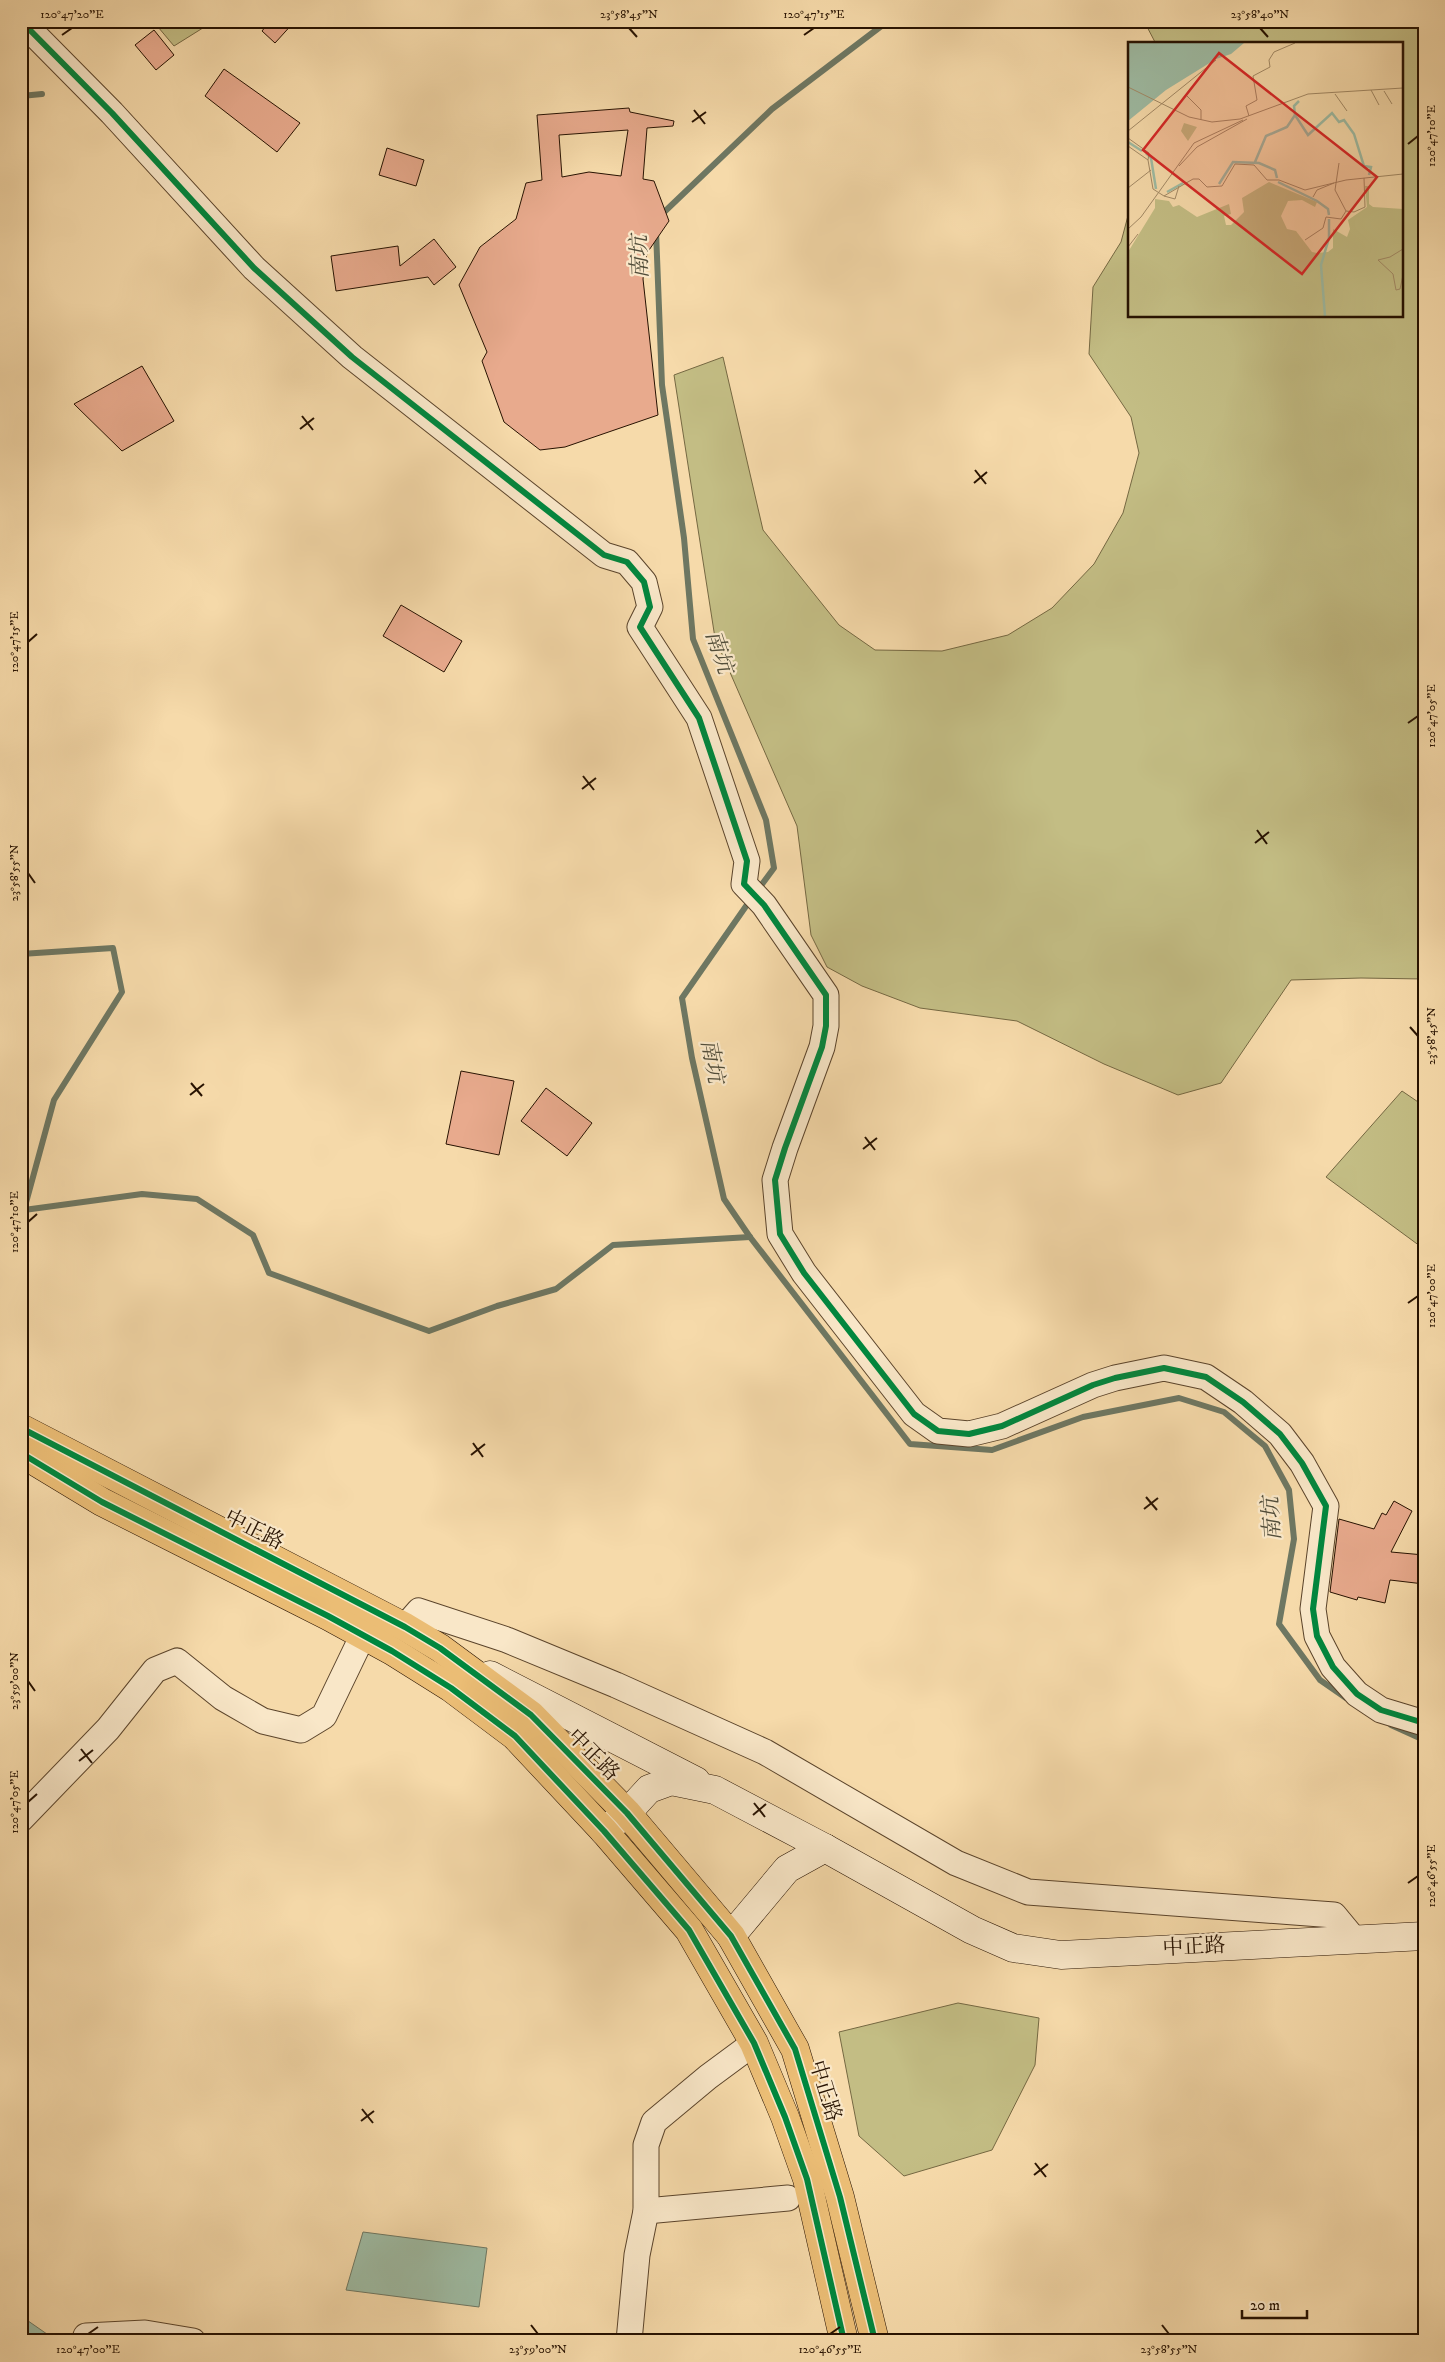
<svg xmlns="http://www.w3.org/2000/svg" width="1445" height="2362" viewBox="0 0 1445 2362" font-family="'IM FELL DW Pica','Noto Serif TC',serif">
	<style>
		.green { fill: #c3bd84; stroke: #756842 }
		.water { fill: #9ebba3; stroke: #6e7762 }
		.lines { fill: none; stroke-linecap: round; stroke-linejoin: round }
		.stream { stroke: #6e7762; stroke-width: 6 }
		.building { fill: #e8aa8d; stroke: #271201; fill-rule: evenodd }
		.street-casing { stroke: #5b442b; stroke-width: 27 }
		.secondary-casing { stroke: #271201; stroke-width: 29 }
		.primary-casing { stroke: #271201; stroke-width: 29 }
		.street { stroke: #f9e7c8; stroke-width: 25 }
		.secondary { stroke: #f9e7c8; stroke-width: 28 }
		.primary { stroke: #ebbd75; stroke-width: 28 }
		.cycleway-casing { stroke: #f9e7c8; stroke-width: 9 }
		.cycleway { stroke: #00873e; stroke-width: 6 }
		.ticks { fill: none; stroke: #271201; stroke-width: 2 }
		.labels { text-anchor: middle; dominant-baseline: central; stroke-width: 4.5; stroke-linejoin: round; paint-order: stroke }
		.street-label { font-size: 21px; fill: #271201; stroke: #f9e7c8 }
		.water-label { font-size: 22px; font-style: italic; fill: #514d3a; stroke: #f9e7c8 }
		.inset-river { fill: none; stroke: #9ebba3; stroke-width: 2.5 }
		.inset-road { fill: none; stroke: #a38a66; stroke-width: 1 }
		.view { fill: #d62828; fill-opacity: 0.15; stroke: #d62828; stroke-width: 2.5 }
		.inset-edge { fill: none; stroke: #271201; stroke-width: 2.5 }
		.neatline { fill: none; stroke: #271201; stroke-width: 2 }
		.ticks-label { font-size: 12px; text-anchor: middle; fill: #271201 }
	</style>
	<rect width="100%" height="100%" fill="#f6daaa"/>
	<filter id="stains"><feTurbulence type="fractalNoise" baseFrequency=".004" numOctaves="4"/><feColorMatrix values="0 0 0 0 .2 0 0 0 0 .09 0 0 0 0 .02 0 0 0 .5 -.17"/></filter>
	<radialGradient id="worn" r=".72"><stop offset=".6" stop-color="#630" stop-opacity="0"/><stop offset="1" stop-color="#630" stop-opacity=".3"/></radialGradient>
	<!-- green -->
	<g class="green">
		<polygon points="153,21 214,21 174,46"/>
		<polygon points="1144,21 1424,21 1424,979 1361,978 1291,980 1221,1083 1178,1095 1104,1064 1017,1021 920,1008 862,986 827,967 811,935 797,826 715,638 674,375 723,357 763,530 839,625 875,650 942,651 1008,635 1052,608 1094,564 1123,513 1139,453 1131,417 1089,354 1093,287 1121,242 1129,212 1129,316 1401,316 1401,44 1156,44"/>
		<polygon points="1402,1091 1424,1106 1424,1249 1326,1177"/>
		<polygon points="958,2003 1039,2018 1035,2065 992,2150 904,2176 859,2136 839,2032"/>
	</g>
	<!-- water -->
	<g class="water">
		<polygon points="363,2232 487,2248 479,2307 346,2290"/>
		<polygon points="21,2316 57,2341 21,2341"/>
	</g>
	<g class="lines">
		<!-- stream -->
		<g class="stream">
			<polyline points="21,96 42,94"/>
			<polyline points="659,217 772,109 888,21"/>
			<polyline points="656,231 662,385 684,538 693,639 766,820 774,868 757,891"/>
			<polyline points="751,899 682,998 692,1058 724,1199 750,1237 910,1444 992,1450 1083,1417 1179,1398 1224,1412 1265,1446 1289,1490 1294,1539 1279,1624 1320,1680 1346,1698"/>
			<polyline points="21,954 113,948 122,992 54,1100 24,1210 142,1194 197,1199 253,1235 269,1273 429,1331 497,1306 556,1289 613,1245 750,1237"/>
			<polyline points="1391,1725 1424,1740"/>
		</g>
	</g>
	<!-- building -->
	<g class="building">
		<polygon points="270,21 295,21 275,43 262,31"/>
		<polygon points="154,30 174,55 156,70 135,45"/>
		<polygon points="224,69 300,123 277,152 205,96"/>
		<path d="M629,108L630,112L674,121L673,126L647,128L643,179L654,181L669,221L647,253L643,279L658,415L565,447L540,450L504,422L482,361L487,352L459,285L480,247L516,219L526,183L542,180L537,115ZM628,130L621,176L589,172L562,177L559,135Z"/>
		<polygon points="387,148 424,160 416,186 379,175"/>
		<polygon points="434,239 456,267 434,285 428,277 336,291 331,256 398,246 400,266"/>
		<polygon points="142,366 174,421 122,451 74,404"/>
		<polygon points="401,605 462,641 444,672 383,636"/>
		<polygon points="461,1071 514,1081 499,1155 446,1144"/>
		<polygon points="546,1088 592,1123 567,1156 521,1121"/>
		<polygon points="1394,1501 1412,1511 1391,1552 1424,1555 1424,1584 1390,1580 1385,1603 1358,1597 1357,1600 1330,1592 1339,1519 1374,1529 1382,1513 1386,1515"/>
	</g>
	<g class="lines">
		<defs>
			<g id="street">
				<polyline points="21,21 112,113 254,268 352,357 604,555 627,562 644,582 650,607 640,627 699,718 747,861 744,884 764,905 826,995 826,1026 822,1047 785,1148 775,1180 780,1234 804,1273 914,1414 938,1431 969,1434 1002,1426 1093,1385 1115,1378 1164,1368 1206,1377 1243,1402 1280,1434 1302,1463 1326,1506 1313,1609 1317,1636 1333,1667 1357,1694 1381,1710 1424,1723"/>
				<polyline points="405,1627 419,1611 507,1640 616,1685 765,1752 956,1863 1028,1892 1334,1915 1353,1938"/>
				<polyline points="21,1819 108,1729 155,1670 177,1661 223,1698 263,1721 301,1730 324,1716 363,1635"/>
				<polyline points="646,2211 788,2198"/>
				<polyline points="86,2336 145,2333 193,2341"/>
				<polyline points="629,2341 637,2255 646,2211 646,2145 654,2122 708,2077 754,2043"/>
			</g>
			<g id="secondary">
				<polyline points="490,1675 696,1781"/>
				<polyline points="604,1831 627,1813 649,1789 671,1781 715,1790 825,1848 972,1930 1013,1948 1061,1955 1424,1936"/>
				<polyline points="731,1936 787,1869 825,1848"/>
			</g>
			<g id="primary">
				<polyline points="21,1428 405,1627 440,1648 531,1715 627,1813 731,1936 795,2049 840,2197 875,2341"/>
				<polyline points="21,1453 102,1502 328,1616 392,1651 451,1688 515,1736 604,1831 689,1930 754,2043 785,2117 807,2179 844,2341"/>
			</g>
		</defs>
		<!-- street casing -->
		<use href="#street" class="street-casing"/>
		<!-- secondary casing -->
		<use href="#secondary" class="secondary-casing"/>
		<!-- primary casing -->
		<use href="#primary" class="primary-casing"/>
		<!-- street -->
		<use href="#street" class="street"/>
		<!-- secondary -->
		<use href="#secondary" class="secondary"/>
		<!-- primary -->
		<use href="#primary" class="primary"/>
		<defs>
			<g id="cycleway">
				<polyline points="21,21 112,113 254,268 352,357 604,555 627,562 644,582 650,607 640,627 699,718 747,861 744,884 764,905 826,995 826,1026 822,1047 785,1148 775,1180 780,1234 804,1273 914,1414 938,1431 969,1434 1002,1426 1093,1385 1115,1378 1164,1368 1206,1377 1243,1402 1280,1434 1302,1463 1326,1506 1313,1609 1317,1636 1333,1667 1357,1694 1381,1710 1424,1723"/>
				<polyline points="21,1428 405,1627 440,1648 531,1715 627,1813 731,1936 795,2049 840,2197 875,2341"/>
				<polyline points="21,1453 102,1502 328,1616 392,1651 451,1688 515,1736 604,1831 689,1930 754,2043 785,2117 807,2179 844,2341"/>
			</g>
		</defs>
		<!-- cycleway casing -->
		<use href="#cycleway" class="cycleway-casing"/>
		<!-- cycleway -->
		<use href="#cycleway" class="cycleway"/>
	</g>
	<!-- ticks -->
	<path class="ticks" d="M629,28L637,37M1260,28L1268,37M62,35L72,28M804,35L814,28M694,110L705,124M692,122L706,112M1408,144L1418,136M302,416L313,430M300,429L314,418M975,470L986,484M974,483L987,472M28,642L37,634M1408,723L1418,716M583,776L594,790M582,789L596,778M1257,830L1267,844M1255,843L1269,832M28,873L35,883M1410,1027L1418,1036M191,1083L202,1096M190,1095L204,1084M865,1137L875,1150M863,1149L877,1138M28,1222L37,1214M1408,1303L1418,1296M473,1443L483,1457M471,1455L485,1444M1146,1497L1157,1510M1144,1509L1158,1498M28,1681L35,1691M81,1749L92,1763M79,1761L93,1750M28,1802L37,1794M754,1803L765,1817M753,1815L766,1804M1408,1883L1418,1876M362,2109L373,2123M361,2121L374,2111M1035,2163L1046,2177M1034,2175L1048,2164M531,2325L538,2334M1162,2325L1169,2334M88,2334L98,2327M830,2334L840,2327"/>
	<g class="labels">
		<!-- street labels -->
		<g class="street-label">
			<text transform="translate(254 1530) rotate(27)">中正路</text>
			<text transform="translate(593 1755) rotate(45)">中正路</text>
			<text transform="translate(1194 1947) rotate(-3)">中正路</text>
			<text transform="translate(825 2091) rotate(73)">中正路</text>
		</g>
		<!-- water labels -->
		<g class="water-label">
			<text transform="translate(640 257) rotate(-92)">南坑</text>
			<text transform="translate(719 652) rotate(71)">南坑</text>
			<text transform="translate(712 1061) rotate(79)">南坑</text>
			<text transform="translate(1272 1519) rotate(-94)">南坑</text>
		</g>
	</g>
	<!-- overview -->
	<g transform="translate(1128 42)">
		<rect width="275" height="275" fill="#f6daaa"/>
		<path d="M56,81L69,85L60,99L53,89ZM141,140L189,160L187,165L174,158L160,159L153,174L159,187L168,189L184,210L189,211L200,210L205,206V187L219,195L222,187L220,178L239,165L237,144H241V162L245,165L275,167V274H0V210L27,166V157L41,159L45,165L51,163L69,175L101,162L103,172L96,174L98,183H103L116,170L114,156Z" fill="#c3bd84"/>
		<path d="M0,1H116L103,12L88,17L38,48L0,79Z" fill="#9ebba3"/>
		<path class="inset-river" d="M167,73L166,64L171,59M0,100L14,109M18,111L23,116L28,147M127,120L138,94L159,85L167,73L180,93L204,71L211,80L216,78L226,92L236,124L243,125L241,133M150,140L189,159L200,167L201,173M91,142L105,120L131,121L147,128L149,136M39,150L55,141M197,274L193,223L201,196V177"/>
		<path class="inset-road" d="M0,45L61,75L84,80L112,77L180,52L275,46M243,48L251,63M256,49L264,62M207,52L219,69M58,53L73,68V78M121,74L118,64L129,58L125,34L142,25L141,18L146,10L167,1M0,89L88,18M0,96L21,111L20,118M0,104L20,118L25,147L36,154L65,137H71L79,145L94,144L107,122L126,123L139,138H151L177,148L218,138L275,132M211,121L207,148L218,169M51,124L69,105L119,77M0,146L23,128M36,154L47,157L51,144M185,155L189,148L206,141M0,187L13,175L66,101L115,78M177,198L195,186L198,175L213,177L218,169L226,170L237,165L236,136M0,205L10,192M275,207L262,215L250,218L265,232L268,248L272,247L275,233"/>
		<path class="view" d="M91,11L249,135L174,232L15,108Z"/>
		<rect width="275" height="275" class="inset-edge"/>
	</g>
	<!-- margin -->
	<rect width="1445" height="2362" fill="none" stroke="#f6daaa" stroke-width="55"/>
	<!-- scale -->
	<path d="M1242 2310v8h65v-8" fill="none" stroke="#271201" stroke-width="2.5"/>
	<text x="1250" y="2310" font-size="15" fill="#271201" stroke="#f9e7c8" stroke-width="4" paint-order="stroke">20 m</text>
	<rect x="28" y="28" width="1390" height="2306" class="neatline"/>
	<g class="ticks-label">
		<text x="72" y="18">120°47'20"E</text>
		<text x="629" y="18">23°58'45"N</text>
		<text x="814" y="18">120°47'15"E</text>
		<text x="1260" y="18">23°58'40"N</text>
		<text transform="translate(1431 136) rotate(-90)" y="4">120°47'10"E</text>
		<text transform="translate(14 642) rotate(-90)" y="4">120°47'15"E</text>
		<text transform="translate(1431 716) rotate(-90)" y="4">120°47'05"E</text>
		<text transform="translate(14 873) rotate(-90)" y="4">23°58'55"N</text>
		<text transform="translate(1431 1036) rotate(-90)" y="4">23°58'45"N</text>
		<text transform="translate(14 1222) rotate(-90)" y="4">120°47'10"E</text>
		<text transform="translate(1431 1296) rotate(-90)" y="4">120°47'00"E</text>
		<text transform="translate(14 1681) rotate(-90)" y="4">23°59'00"N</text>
		<text transform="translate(14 1802) rotate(-90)" y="4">120°47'05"E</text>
		<text transform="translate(1431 1876) rotate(-90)" y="4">120°46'55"E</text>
		<text x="88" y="2353">120°47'00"E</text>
		<text x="538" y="2353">23°59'00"N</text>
		<text x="830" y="2353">120°46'55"E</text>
		<text x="1169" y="2353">23°58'55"N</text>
	</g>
	<rect width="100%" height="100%" filter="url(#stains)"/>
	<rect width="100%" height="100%" fill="url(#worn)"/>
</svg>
